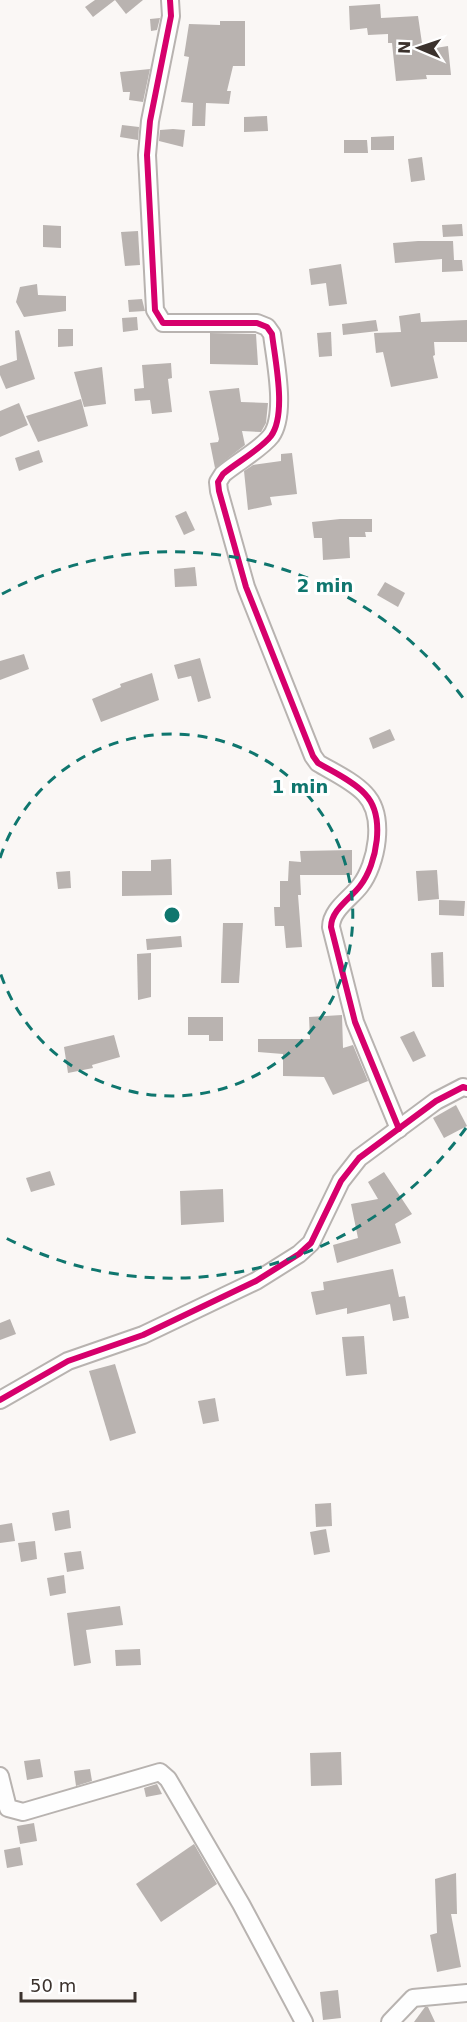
<svg xmlns="http://www.w3.org/2000/svg" width="467" height="2022" viewBox="0 0 467 2022" font-family="'DejaVu Sans',sans-serif">
	<style>
		.building { fill: #b9b3b0 }
		.lines { fill: none; stroke-linecap: round; stroke-linejoin: round }
		.minor-casing { stroke: #b8b3b0; stroke-width: 20 }
		.minor { stroke: #fefefe; stroke-width: 16 }
		.cycleway-casing { stroke: #fff; stroke-width: 10 }
		.cycleway { stroke: #d6006c; stroke-width: 6 }
		.ring { fill: none; stroke: #0f766e; stroke-width: 3; stroke-dasharray: 10 8 }
		.centre { fill: #0f766e; stroke: #fff; stroke-width: 3 }
		.ring-label { font-size: 18px; text-anchor: middle; font-weight: bold; fill: #0f766e; stroke: #fff; stroke-width: 6; stroke-linejoin: round; paint-order: stroke }
	</style>
	<rect width="100%" height="100%" fill="#faf7f5"/>
	<!-- building -->
	<g class="building">
		<polygon points="95,0 115,0 93,17 85,7"/>
		<polygon points="115,0 143,0 126,14"/>
		<polygon points="380,4 381,18 418,16 423,50 448,46 451,75 426,75 427,79 396,81 392,43 388,43 388,34 368,35 367,28 350,30 349,6"/>
		<polygon points="160,18 157,30 151,31 150,19"/>
		<polygon points="220,21 245,21 245,66 233,66 227,91 231,91 229,104 206,103 205,126 192,126 193,103 181,102 189,57 184,56 189,24 220,25"/>
		<polygon points="150,69 143,102 129,100 130,92 123,92 120,72"/>
		<polygon points="267,116 268,131 244,132 244,117"/>
		<polygon points="122,125 139,127 138,140 120,137"/>
		<polygon points="173,129 185,130 183,147 159,141 160,130"/>
		<polygon points="394,136 394,150 371,150 371,137"/>
		<polygon points="344,140 367,140 368,153 344,153"/>
		<polygon points="422,157 425,180 411,182 408,159"/>
		<polygon points="462,224 463,236 443,237 442,225"/>
		<polygon points="43,225 61,226 61,248 43,247"/>
		<polygon points="138,231 140,265 125,266 121,232"/>
		<polygon points="418,241 453,241 454,260 462,260 463,271 442,272 442,259 395,263 393,243"/>
		<polygon points="341,264 347,304 329,306 326,283 311,285 309,269"/>
		<polygon points="37,284 38,295 66,296 66,311 24,317 16,302 20,287"/>
		<polygon points="142,299 145,311 129,312 128,300"/>
		<polygon points="420,313 421,322 467,320 467,342 434,342 435,355 433,356 438,378 391,387 383,352 376,353 374,333 401,332 399,316"/>
		<polygon points="137,317 138,330 123,332 122,318"/>
		<polygon points="376,320 378,331 343,335 342,324"/>
		<polygon points="58,329 73,329 73,346 58,347"/>
		<polygon points="19,330 35,379 6,389 0,375 0,366 17,360 15,331"/>
		<polygon points="331,332 332,356 319,357 317,333"/>
		<polygon points="210,333 256,334 258,365 210,364"/>
		<polygon points="171,363 172,378 168,379 172,412 152,414 150,400 135,401 134,389 144,388 142,365"/>
		<polygon points="102,367 106,404 84,407 74,372"/>
		<polygon points="239,388 241,402 268,403 266,423 261,432 242,431 245,445 215,468 210,443 218,442 219,439 209,391"/>
		<polygon points="81,399 88,426 38,442 26,416"/>
		<polygon points="19,403 28,425 0,437 0,411"/>
		<polygon points="39,450 43,462 19,471 15,458"/>
		<polygon points="292,453 297,494 270,497 272,505 248,510 244,471 253,465 281,461 281,454"/>
		<polygon points="186,511 195,530 184,535 175,516"/>
		<polygon points="340,519 372,519 372,532 365,532 366,537 349,537 350,558 323,560 322,538 314,538 312,522"/>
		<polygon points="195,567 197,586 175,587 174,569"/>
		<polygon points="385,582 405,593 398,607 377,595"/>
		<polygon points="24,654 29,669 0,680 0,661"/>
		<polygon points="200,658 211,698 198,702 191,676 178,679 174,665"/>
		<polygon points="152,673 159,700 101,722 92,699 121,687 120,684"/>
		<polygon points="390,729 395,740 373,749 369,738"/>
		<polygon points="352,850 352,875 300,875 301,895 298,895 302,947 286,948 284,926 275,926 274,907 280,907 280,881 288,881 289,861 301,862 300,851"/>
		<polygon points="171,859 172,895 122,896 122,871 151,871 151,860"/>
		<polygon points="437,870 439,899 418,901 416,871"/>
		<polygon points="70,871 71,888 58,889 56,872"/>
		<polygon points="439,900 465,901 464,916 439,915"/>
		<polygon points="223,923 243,923 239,983 221,983"/>
		<polygon points="181,936 182,947 147,950 146,939"/>
		<polygon points="443,952 444,987 432,987 431,953"/>
		<polygon points="151,953 151,997 138,1000 137,954"/>
		<polygon points="342,1015 343,1048 353,1045 368,1081 333,1095 324,1077 283,1076 283,1054 258,1052 258,1039 310,1039 309,1017"/>
		<polygon points="188,1017 223,1017 223,1041 209,1041 209,1035 188,1035"/>
		<polygon points="414,1031 426,1056 413,1062 400,1037"/>
		<polygon points="114,1035 120,1057 92,1065 93,1068 68,1073 64,1047"/>
		<polygon points="456,1105 467,1126 444,1138 433,1118"/>
		<polygon points="50,1171 55,1185 31,1192 26,1178"/>
		<polygon points="384,1172 412,1214 395,1224 401,1243 337,1263 333,1245 358,1238 351,1204 378,1199 368,1182"/>
		<polygon points="223,1189 224,1222 181,1225 180,1191"/>
		<polygon points="393,1269 399,1297 405,1296 409,1318 393,1321 390,1304 347,1314 347,1308 316,1315 311,1292 324,1290 323,1282"/>
		<polygon points="10,1319 16,1334 0,1340 0,1323"/>
		<polygon points="364,1336 367,1374 346,1376 342,1337"/>
		<polygon points="115,1364 136,1433 110,1441 89,1371"/>
		<polygon points="215,1398 219,1421 203,1424 198,1401"/>
		<polygon points="331,1503 332,1526 316,1527 315,1504"/>
		<polygon points="69,1510 71,1528 55,1531 52,1513"/>
		<polygon points="12,1523 15,1541 0,1543 0,1525"/>
		<polygon points="326,1529 330,1552 314,1555 310,1532"/>
		<polygon points="35,1541 37,1559 21,1562 18,1543"/>
		<polygon points="81,1551 84,1569 67,1572 64,1553"/>
		<polygon points="64,1575 66,1593 50,1596 47,1578"/>
		<polygon points="120,1606 123,1625 86,1630 91,1663 74,1666 67,1613"/>
		<polygon points="140,1649 141,1665 116,1666 115,1650"/>
		<polygon points="341,1752 342,1785 311,1786 310,1753"/>
		<polygon points="40,1759 43,1777 27,1780 24,1761"/>
		<polygon points="90,1769 92,1781 76,1786 74,1771"/>
		<polygon points="157,1784 162,1794 146,1797 144,1788"/>
		<polygon points="34,1823 37,1841 20,1844 17,1826"/>
		<polygon points="194,1844 217,1884 161,1922 136,1884"/>
		<polygon points="20,1847 23,1865 7,1868 4,1850"/>
		<polygon points="456,1873 457,1914 451,1914 461,1967 437,1972 430,1935 437,1933 435,1879"/>
		<polygon points="338,1990 341,2018 323,2020 320,1992"/>
		<polygon points="425,2007 428,2007 435,2022 414,2022"/>
	</g>
	<g class="lines">
		<defs>
			<g id="minor">
				<path d="M170,0L171,16L150,121L147,155L155,310L163,323H257L267,327L272,334C275,360 287,414 271,436C261,449 236,463 223,474L218,482L219,491L246,587L313,756L318,763C333,772 353,781 365,794C386,816 377,864 360,886C351,898 331,910 331,927L355,1022L399,1129"/>
				<polyline points="0,1400 68,1361 143,1335 256,1281 299,1254 311,1243 341,1181 359,1158 436,1101 463,1087 467,1088"/>
				<polyline points="0,1776 8,1808 23,1812 160,1772 168,1779 241,1904 304,2022"/>
				<polyline points="390,2022 413,1998 467,1993"/>
			</g>
		</defs>
		<!-- minor casing -->
		<use href="#minor" class="minor-casing"/>
		<!-- minor -->
		<use href="#minor" class="minor"/>
		<defs>
			<g id="cycleway">
				<path d="M170,0L171,16L150,121L147,155L155,310L163,323H257L267,327L272,334C275,360 287,414 271,436C261,449 236,463 223,474L218,482L219,491L246,587L313,756L318,763C333,772 353,781 365,794C386,816 377,864 360,886C351,898 331,910 331,927L355,1022L399,1129"/>
				<polyline points="0,1400 68,1361 143,1335 256,1281 299,1254 311,1243 341,1181 359,1158 436,1101 463,1087 467,1088"/>
			</g>
		</defs>
		<!-- cycleway casing -->
		<use href="#cycleway" class="cycleway-casing"/>
		<!-- cycleway -->
		<use href="#cycleway" class="cycleway"/>
	</g>
	<!-- distance rings -->
	<g class="ring">
		<path d="M0 858A181 181 0 1 1 0 972"/>
		<path d="M466 1128A363 363 0 0 1 2 1236M2 594A363 363 0 0 1 466 702"/>
	</g>
	<circle cx="172" cy="915" r="9" class="centre"/>
	<g class="ring-label">
		<text x="325" y="592">2 min</text>
		<text x="300" y="793">1 min</text>
	</g>
	<!-- north arrow -->
	<g transform="translate(419 48) rotate(272)" stroke="#ffffff" stroke-width="4.5" paint-order="stroke">
	<path d="M0-4.5L10 22L0 15L-10 22Z" fill="#3b322d"/>
	<text y="-9" font-size="16" font-weight="bold" text-anchor="middle" fill="#3b322d">N</text>
	</g>
	<!-- scale -->
	<path d="M21 1992v9h114v-9" fill="none" stroke="#3b322d" stroke-width="3"/>
	<text x="30" y="1992" font-size="18" fill="#3b322d" stroke="#ffffff" stroke-width="4.5" paint-order="stroke">50 m</text>
</svg>
